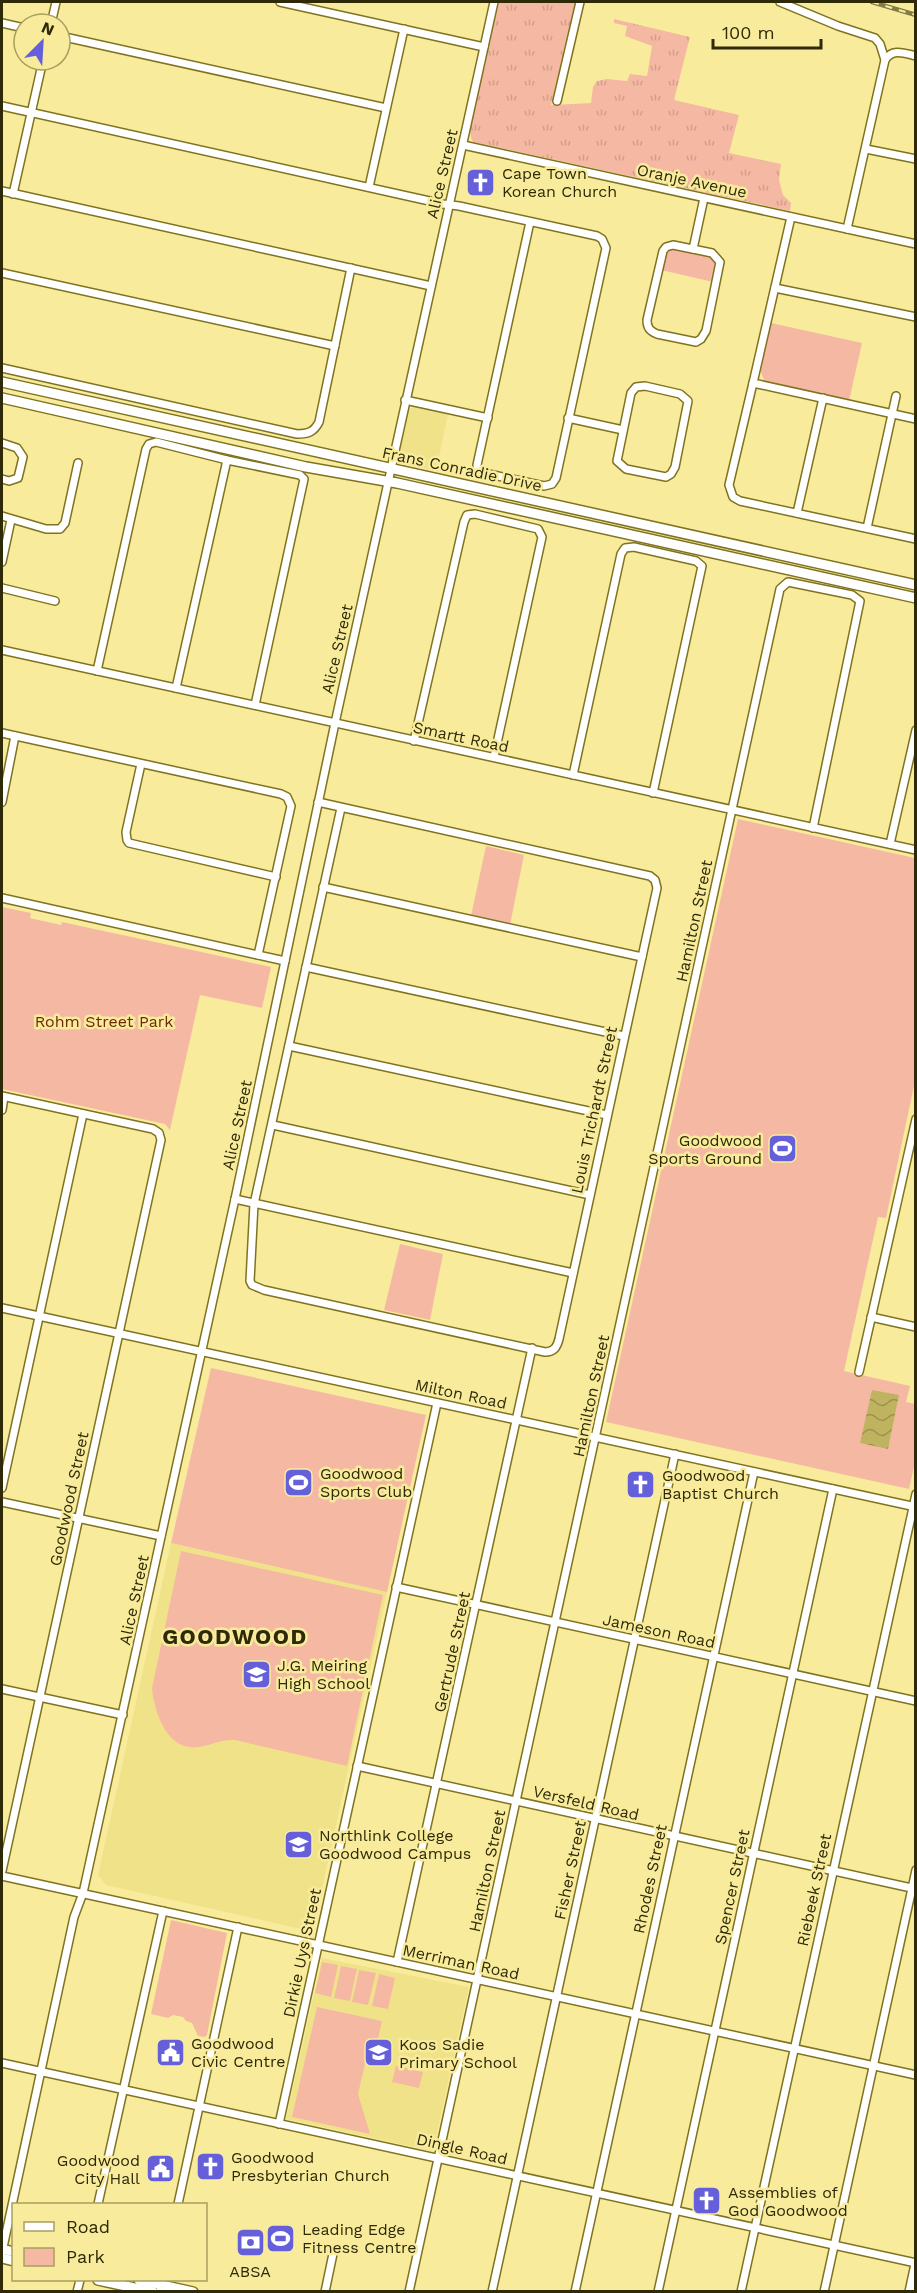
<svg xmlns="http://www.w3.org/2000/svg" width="917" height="2293" viewBox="0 0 917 2293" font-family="'Work Sans',sans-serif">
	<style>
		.built { fill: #f0e289 }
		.grass { fill: url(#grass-tufts) }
		.park { fill: #f5b9a3 }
		.water { fill: url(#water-waves) }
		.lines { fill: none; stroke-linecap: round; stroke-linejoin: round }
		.minor-casing { stroke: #7f7220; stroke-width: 10 }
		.major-casing { stroke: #7f7220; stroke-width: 12 }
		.minor { stroke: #fff; stroke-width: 7 }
		.major { stroke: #fff; stroke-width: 9 }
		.rail-casing { stroke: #847c47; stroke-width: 4.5 }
		.rail { stroke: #f8ec9c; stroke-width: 2; stroke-dasharray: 7; stroke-linecap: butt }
		.labels { text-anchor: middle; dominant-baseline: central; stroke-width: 5; stroke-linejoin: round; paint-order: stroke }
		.poi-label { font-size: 16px; fill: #2e2907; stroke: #f8ec9c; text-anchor: start }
		.street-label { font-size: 16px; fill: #2e2907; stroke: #f8ec9c }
		.park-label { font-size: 16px; fill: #6e2708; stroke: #f8ec9c }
		.district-label { font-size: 22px; font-weight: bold; letter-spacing: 1.5px; fill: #2e2907; stroke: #f8ec9c }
	</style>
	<defs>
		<pattern id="grass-tufts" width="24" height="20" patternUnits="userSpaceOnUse" patternTransform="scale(1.5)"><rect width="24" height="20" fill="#f5b9a3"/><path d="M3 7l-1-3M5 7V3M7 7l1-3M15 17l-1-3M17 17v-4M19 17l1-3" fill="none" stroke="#d29f8b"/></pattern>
		<pattern id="water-waves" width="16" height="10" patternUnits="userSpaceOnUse" patternTransform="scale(1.5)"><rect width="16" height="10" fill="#c0b360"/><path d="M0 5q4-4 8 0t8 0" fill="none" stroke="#9c924d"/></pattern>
	</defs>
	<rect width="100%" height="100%" fill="#f8ec9c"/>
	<!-- built -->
	<g class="built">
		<polygon points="416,407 448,414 436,471 398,462 407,414 411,408"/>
		<polygon points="171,1543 387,1592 314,1926 310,1931 106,1885 98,1875"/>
		<polygon points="322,1958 469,1987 433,2151 286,2119"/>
	</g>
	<!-- grass -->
	<polygon class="grass" points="499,2 575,2 551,105 591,103 593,87 597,81 607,79 627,81 630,74 647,76 652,46 625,36 627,26 614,23 614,19 690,37 674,100 739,115 729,153 781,164 779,180 783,195 791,203 790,211 473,142 471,138 470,129"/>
	<!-- park -->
	<g class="park">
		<polygon points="672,249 713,258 716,265 713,282 661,270 665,252"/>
		<polygon points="771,323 862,343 849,401 764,380 760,370"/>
		<polygon points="738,819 915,858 915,1081 886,1218 878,1217 844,1371 910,1386 906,1402 915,1404 916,1458 909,1489 606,1422"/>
		<polygon points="486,846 524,855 510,925 471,916"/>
		<polygon points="2,907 31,913 30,918 61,925 62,922 271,967 262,1008 200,995 170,1130 165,1124 2,1089"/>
		<polygon points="400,1244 443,1254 430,1320 384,1310"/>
		<polygon points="211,1368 426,1415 387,1592 171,1543"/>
		<path d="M181,1551L383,1595L347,1766L235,1740C222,1739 212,1745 199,1747C167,1752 154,1712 152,1688Z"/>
		<polygon points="171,1920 227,1933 207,2035 205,2037 198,2036 192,2023 186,2021 183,2017 173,2015 168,2018 151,2014"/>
		<polygon points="322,1962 338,1965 331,1997 315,1993"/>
		<polygon points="341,1966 357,1969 350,2001 334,1998"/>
		<polygon points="359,1970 376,1973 368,2005 352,2002"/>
		<polygon points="379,1974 395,1978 388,2009 372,2006"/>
		<polygon points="317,2007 382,2021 377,2043 374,2043 370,2058 366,2060 358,2094 370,2134 292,2117"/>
		<polygon points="396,2066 423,2072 419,2088 392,2082"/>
	</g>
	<!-- water -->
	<polygon class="water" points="872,1390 899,1395 888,1449 860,1443"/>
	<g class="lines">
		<defs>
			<g id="minor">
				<polyline points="280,2 484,47"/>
				<polyline points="780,2 838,26 875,38 880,44 885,60"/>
				<polyline points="2,23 24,28"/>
				<polyline points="51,24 56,2"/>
				<polyline points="60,36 386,108"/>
				<polyline points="557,101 580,2"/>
				<polyline points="2,106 443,204 459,206 597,236 602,239 606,248 556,478 552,484 544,486 484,473 478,469 477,465 530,222"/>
				<polyline points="463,145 916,244"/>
				<polyline points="866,149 916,159"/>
				<polyline points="369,187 404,29"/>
				<polyline points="2,191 431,286"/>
				<polyline points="13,194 43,60"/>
				<polyline points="791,217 753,383 916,419"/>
				<path d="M847,229L885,60C892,48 904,53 916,56"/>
				<path d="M673,245L712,253L720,262L706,331L701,339L696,342L657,334C650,331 647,328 647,320L663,251L666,247Z"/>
				<polyline points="693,249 704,198"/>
				<polyline points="2,273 335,346"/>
				<polyline points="775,288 916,317"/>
				<path d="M2,368L297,434C308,434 314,432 319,422L351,268"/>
				<polyline points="753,383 729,485 733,497 740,501 916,539"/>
				<polygon points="645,386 680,394 688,401 675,467 671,474 666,477 626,469 617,461 631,393 636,387"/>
				<polyline points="405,400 488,418"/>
				<polyline points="568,418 623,430"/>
				<polyline points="2,443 17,448 23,457 18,478 9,481 2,479"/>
				<polyline points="797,513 823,398"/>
				<polyline points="2,516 46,529 60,529 65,523 78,463"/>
				<polyline points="867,528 896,396"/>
				<polyline points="2,562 11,520"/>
				<polyline points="2,588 55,601"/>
				<polyline points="2,650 916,850"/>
				<polyline points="97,671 146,449 149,444 156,442 227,460 300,475 304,479 255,705"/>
				<polyline points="176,688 227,460"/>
				<polyline points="2,733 281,794 287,797 291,806 258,955"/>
				<polyline points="414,741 464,522 467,515 475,514 538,529 542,537 494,757"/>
				<polyline points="141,764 126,832 127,840 129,843 276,877"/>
				<polyline points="573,775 621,554 625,548 634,547 696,561 702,566 653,793"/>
				<polyline points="2,802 15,736"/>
				<path d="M318,802L650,876L655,880L657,888L559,1339C557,1347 554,1352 545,1352L264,1290L252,1285L250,1281L254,1204L341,808"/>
				<polyline points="890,844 916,730"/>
				<polyline points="323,887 642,957"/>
				<polyline points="2,898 285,961"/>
				<polyline points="306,967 624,1036"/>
				<polyline points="289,1046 607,1115"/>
				<polyline points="2,1096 153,1129 159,1133 161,1140 2,1871"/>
				<polyline points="2,1110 4,1097"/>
				<polyline points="273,1125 590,1195"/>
				<polyline points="235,1199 573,1273"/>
				<polyline points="2,1308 916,1507"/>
				<polyline points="871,1317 916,1327"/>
				<polyline points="859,1372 916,1119"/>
				<polyline points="2,1488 83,1114"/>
				<polyline points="2,1502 161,1536"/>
				<polyline points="396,1587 916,1701"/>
				<polyline points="2,1689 123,1715"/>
				<polyline points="357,1766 916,1889"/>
				<polyline points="2,1876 916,2075"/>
				<polyline points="397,1962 532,1348"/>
				<polyline points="2,2063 916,2263"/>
				<polyline points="279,2124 437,1403"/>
				<polyline points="98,2204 163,1911"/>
				<polyline points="178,2204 238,1927"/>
				<polyline points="2,2252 74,1917 83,1893 235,1199 335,723 494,2"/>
				<polyline points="77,2292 80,2280"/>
				<polyline points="160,2292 162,2280"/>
				<polyline points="325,2292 334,2249"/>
				<polyline points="409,2292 780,589 788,582 852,595 860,601 813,828"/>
				<polyline points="492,2292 675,1454"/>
				<polyline points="575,2292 754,1472"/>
				<polyline points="658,2292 833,1489"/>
				<polyline points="741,2292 916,1494"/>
				<polyline points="824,2292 916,1870"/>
			</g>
			<g id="major">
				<polyline points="2,382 916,585"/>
				<polyline points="2,398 306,467 397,483 916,598"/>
				<polyline points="2,2249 14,2252"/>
				<polyline points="2,2258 14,2261"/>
				<polyline points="98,2280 153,2292"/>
				<polyline points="139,2280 193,2292"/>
				<polyline points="910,2292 916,2264"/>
			</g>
		</defs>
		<!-- minor casing -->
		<use href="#minor" class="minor-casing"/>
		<!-- major casing -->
		<use href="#major" class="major-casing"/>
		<!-- minor -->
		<use href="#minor" class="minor"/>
		<!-- major -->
		<use href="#major" class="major"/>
		<defs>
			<polyline id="rail" points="872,2 916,15"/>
		</defs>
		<!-- rail casing -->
		<use href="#rail" class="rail-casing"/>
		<!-- rail -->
		<use href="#rail" class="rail"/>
	</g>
	<!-- icons -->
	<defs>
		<symbol id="church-square" viewBox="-11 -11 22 22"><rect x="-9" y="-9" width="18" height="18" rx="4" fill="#6560da" stroke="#f8ec9c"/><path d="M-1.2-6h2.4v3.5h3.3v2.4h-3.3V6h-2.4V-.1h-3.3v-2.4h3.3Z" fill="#fff"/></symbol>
		<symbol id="stadium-square" viewBox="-11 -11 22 22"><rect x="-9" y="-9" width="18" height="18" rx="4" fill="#6560da" stroke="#f8ec9c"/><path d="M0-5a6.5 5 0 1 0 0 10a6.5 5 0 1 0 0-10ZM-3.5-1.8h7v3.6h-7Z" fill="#fff"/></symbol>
		<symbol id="school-square" viewBox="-11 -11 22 22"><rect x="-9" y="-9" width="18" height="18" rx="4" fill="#6560da" stroke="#f8ec9c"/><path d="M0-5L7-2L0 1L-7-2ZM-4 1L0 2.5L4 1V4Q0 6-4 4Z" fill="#fff"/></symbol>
		<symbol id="university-square" viewBox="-11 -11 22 22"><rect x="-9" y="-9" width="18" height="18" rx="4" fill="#6560da" stroke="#f8ec9c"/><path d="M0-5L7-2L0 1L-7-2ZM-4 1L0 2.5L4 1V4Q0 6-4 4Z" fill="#fff"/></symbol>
		<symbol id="civic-square" viewBox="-11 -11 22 22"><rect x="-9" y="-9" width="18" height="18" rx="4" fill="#6560da" stroke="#f8ec9c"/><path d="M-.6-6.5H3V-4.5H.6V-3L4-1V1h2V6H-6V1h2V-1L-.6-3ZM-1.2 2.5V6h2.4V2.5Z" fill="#fff"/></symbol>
		<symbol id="bank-square" viewBox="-11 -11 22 22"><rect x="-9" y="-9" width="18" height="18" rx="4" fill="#6560da" stroke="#f8ec9c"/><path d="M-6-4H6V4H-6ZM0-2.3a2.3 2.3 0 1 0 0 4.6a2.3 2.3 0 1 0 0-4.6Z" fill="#fff"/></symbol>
	</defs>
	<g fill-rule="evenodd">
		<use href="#church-square" x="464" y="166" width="33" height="33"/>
		<use href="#stadium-square" x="766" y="1132" width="33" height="33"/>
		<use href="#stadium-square" x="282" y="1466" width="33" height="33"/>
		<use href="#church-square" x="624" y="1468" width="33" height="33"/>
		<use href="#school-square" x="240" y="1658" width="33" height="33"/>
		<use href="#university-square" x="282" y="1828" width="33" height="33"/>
		<use href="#civic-square" x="154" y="2036" width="33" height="33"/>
		<use href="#school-square" x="362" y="2036" width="33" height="33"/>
		<use href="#church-square" x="194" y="2150" width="33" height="33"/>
		<use href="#civic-square" x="144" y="2152" width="33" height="33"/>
		<use href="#church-square" x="690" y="2184" width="33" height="33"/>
		<use href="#stadium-square" x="264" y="2222" width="33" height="33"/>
		<use href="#bank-square" x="234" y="2226" width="33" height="33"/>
	</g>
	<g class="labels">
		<!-- poi labels -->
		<g class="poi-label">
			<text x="502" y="173">Cape Town<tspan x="502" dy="18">Korean Church</tspan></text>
			<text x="762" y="1140" text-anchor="end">Goodwood<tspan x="762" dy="18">Sports Ground</tspan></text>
			<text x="320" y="1473">Goodwood<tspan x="320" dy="18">Sports Club</tspan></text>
			<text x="662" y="1475">Goodwood<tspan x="662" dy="18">Baptist Church</tspan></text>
			<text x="277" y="1665">J.G. Meiring<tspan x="277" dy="18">High School</tspan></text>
			<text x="319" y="1835">Northlink College<tspan x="319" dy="18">Goodwood Campus</tspan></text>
			<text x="191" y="2043">Goodwood<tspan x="191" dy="18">Civic Centre</tspan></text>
			<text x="399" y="2044">Koos Sadie<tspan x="399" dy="18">Primary School</tspan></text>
			<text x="231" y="2157">Goodwood<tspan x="231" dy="18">Presbyterian Church</tspan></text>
			<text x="140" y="2160" text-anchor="end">Goodwood<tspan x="140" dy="18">City Hall</tspan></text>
			<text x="728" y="2192">Assemblies of<tspan x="728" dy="18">God Goodwood</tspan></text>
			<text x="302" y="2229">Leading Edge<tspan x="302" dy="18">Fitness Centre</tspan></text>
			<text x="250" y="2271" text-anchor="middle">ABSA</text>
		</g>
		<!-- street labels -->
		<g class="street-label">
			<text transform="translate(442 174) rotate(-77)">Alice Street</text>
			<text transform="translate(692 181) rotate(12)">Oranje Avenue</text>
			<text transform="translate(462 469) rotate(12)">Frans Conradie Drive</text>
			<text transform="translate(337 649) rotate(-77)">Alice Street</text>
			<text transform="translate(461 737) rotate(12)">Smartt Road</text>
			<text transform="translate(694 921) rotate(-78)">Hamilton Street</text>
			<text transform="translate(594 1110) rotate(-78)">Louis Trichardt Street</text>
			<text transform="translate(237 1125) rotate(-78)">Alice Street</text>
			<text transform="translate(461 1394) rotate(12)">Milton Road</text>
			<text transform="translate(591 1396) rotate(-78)">Hamilton Street</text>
			<text transform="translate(69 1499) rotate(-78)">Goodwood Street</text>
			<text transform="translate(134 1600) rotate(-78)">Alice Street</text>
			<text transform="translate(659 1631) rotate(12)">Jameson Road</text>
			<text transform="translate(452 1652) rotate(-78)">Gertrude Street</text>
			<text transform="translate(586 1803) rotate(13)">Versfeld Road</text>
			<text transform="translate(570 1870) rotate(-78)">Fisher Street</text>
			<text transform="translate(487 1871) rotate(-78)">Hamilton Street</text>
			<text transform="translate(650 1879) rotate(-78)">Rhodes Street</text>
			<text transform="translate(732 1887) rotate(-78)">Spencer Street</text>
			<text transform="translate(814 1890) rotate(-78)">Riebeek Street</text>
			<text transform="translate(302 1953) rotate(-78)">Dirkie Uys Street</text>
			<text transform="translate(461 1962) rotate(12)">Merriman Road</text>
			<text transform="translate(462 2149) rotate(13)">Dingle Road</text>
		</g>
		<!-- park labels -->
		<g class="park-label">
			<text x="104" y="1021">Rohm Street Park</text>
		</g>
		<!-- district labels -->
		<g class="district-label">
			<text x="235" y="1636">GOODWOOD</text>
		</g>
	</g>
	<!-- border -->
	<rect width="917" height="2293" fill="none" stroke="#2e2907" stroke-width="6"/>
	<!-- legend -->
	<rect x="12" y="2203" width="195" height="78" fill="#f8ec9c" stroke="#a79e60" stroke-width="1.5"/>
	<rect x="24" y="2222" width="30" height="9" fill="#ffffff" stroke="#a79e60" stroke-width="1.5"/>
	<text x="66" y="2233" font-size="18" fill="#2e2907">Road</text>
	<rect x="24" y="2248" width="30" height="18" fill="#f5b9a3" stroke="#a79e60" stroke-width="1.5"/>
	<text x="66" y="2263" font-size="18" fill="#2e2907">Park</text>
	<!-- north arrow -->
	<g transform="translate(42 42) rotate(24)"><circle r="28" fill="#f8ec9c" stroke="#a79e60" stroke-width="1.5"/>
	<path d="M0-4.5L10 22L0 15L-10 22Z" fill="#6560da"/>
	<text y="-9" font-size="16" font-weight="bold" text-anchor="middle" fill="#2e2907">N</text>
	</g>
	<!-- scale -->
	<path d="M713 39v9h108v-9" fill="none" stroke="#2e2907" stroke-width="3"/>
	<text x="722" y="39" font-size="18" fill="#2e2907" stroke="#f8ec9c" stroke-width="4.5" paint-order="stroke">100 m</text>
</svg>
